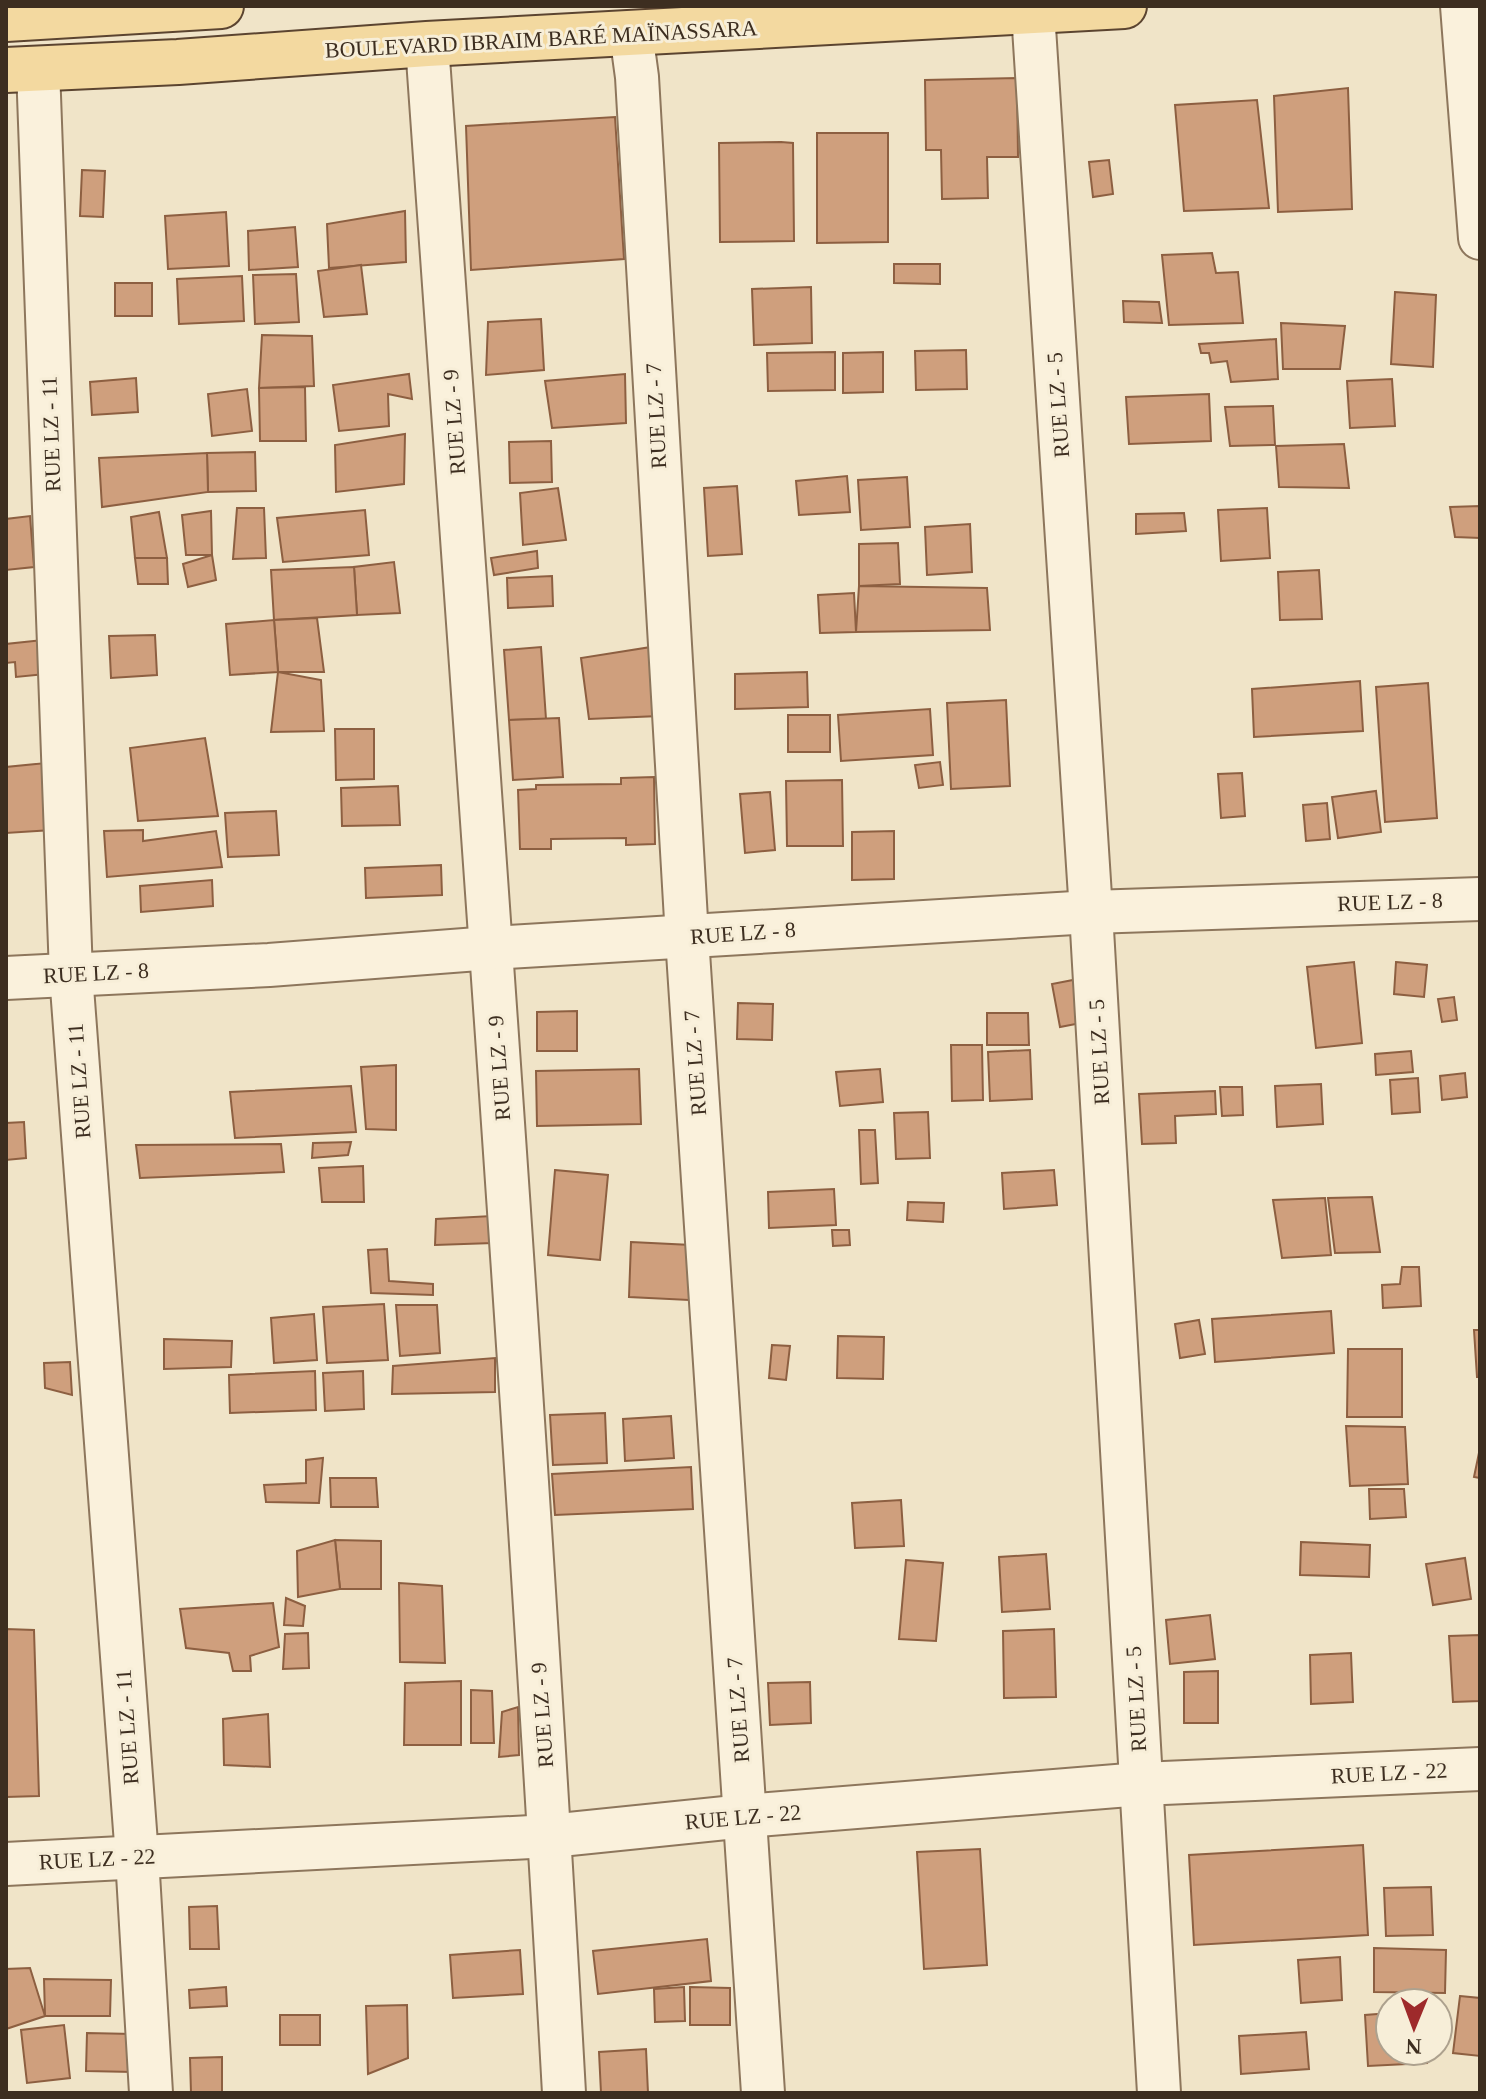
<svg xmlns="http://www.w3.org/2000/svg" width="1486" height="2099" viewBox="0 0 1486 2099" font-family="'Times New Roman',serif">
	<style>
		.building { fill: #cf9f7d; stroke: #8d5f41; stroke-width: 2 }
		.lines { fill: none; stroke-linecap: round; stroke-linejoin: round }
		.minor-casing { stroke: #8d765c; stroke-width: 46 }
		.major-casing { stroke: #5b4430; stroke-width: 48 }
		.minor { stroke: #faf1dc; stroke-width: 42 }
		.major { stroke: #f3d9a0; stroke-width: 44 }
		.labels { text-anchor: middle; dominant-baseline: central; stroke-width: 6; stroke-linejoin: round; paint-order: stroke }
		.street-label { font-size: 22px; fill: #3d2e20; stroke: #f7eed8 }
	</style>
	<rect width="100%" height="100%" fill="#f0e4c8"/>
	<!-- building -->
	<g class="building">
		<polygon points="1017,78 1018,157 987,157 988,198 942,199 941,150 926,150 925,80"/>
		<polygon points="1348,88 1352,209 1278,212 1274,96"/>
		<polygon points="1257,100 1269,208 1184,211 1175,105"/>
		<polygon points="615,117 624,259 471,270 466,126"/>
		<polygon points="817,133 888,133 888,242 817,243"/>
		<polygon points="781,142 793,143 794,241 720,242 719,143"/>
		<polygon points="1109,160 1113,194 1093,197 1089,162"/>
		<polygon points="82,170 105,171 103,217 80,216"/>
		<polygon points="405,211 406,262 329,268 327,224"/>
		<polygon points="226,212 229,266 168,269 165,216"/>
		<polygon points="295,227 298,267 249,270 248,231"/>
		<polygon points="1212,253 1216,273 1238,272 1243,323 1169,325 1162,255"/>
		<polygon points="894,264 940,264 940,284 894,283"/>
		<polygon points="361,265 367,314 324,317 318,271"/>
		<polygon points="296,274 299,322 255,324 253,275"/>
		<polygon points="242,276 244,321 179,324 177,279"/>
		<rect x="115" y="283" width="37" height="33"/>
		<polygon points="811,287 812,343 754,345 752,289"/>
		<polygon points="1395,292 1436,295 1433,367 1391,364"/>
		<polygon points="1123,301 1159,302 1162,323 1124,322"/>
		<polygon points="541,319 544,370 486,375 488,322"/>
		<polygon points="1281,323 1345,326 1340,369 1283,369"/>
		<polygon points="262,335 312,336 314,386 259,388"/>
		<polygon points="1276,339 1278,379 1231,382 1227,361 1211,363 1209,353 1201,353 1199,344"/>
		<polygon points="966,350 967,389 916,390 915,351"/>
		<polygon points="835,352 835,390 768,391 767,353"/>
		<polygon points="883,352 883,392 843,393 843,353"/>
		<polygon points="409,374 412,399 388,394 389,426 339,431 333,385"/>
		<polygon points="625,374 626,423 552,428 545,381"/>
		<polygon points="136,378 138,412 92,415 90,382"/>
		<polygon points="1392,379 1395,426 1350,428 1347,381"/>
		<polygon points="305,387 306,441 260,441 259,388"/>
		<polygon points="247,389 252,431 212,436 208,394"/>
		<polygon points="1209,394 1211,441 1129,444 1126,397"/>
		<polygon points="1273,406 1275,445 1230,446 1225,407"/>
		<polygon points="405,434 404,484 336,492 335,445"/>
		<polygon points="551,441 552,482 510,483 509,442"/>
		<polygon points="1344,444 1349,488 1279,487 1276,446"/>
		<polygon points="255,452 256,491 208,492 207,453"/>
		<polygon points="207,453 208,492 102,507 99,458"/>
		<polygon points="847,476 850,512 799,515 796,481"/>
		<polygon points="907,477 910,527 861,530 858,480"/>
		<polygon points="737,486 742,554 708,556 704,488"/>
		<polygon points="558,488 566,540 523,545 520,493"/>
		<polygon points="1480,506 1480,538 1455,537 1450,507"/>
		<polygon points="237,508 264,508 266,558 233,559"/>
		<polygon points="1267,508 1270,558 1221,561 1218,510"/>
		<polygon points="365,510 369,555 283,562 277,518"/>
		<polygon points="211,511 212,555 186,555 182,515"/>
		<polygon points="159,512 167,558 135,558 131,517"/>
		<polygon points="1184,513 1186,531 1136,534 1136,514"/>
		<polygon points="30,516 34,567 6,570 6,519"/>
		<polygon points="970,524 972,572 927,575 925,527"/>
		<polygon points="898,543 900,584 859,586 859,544"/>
		<polygon points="537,551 538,568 494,575 491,558"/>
		<polygon points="212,555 216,580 188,587 183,564"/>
		<polygon points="135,558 167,558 168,584 138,584"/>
		<polygon points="394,562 400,613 357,615 354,567"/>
		<polygon points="354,567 357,615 274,620 271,570"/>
		<polygon points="1319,570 1322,619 1280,620 1278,572"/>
		<polygon points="552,576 553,606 508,608 507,578"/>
		<polygon points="859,586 987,588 990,630 856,632"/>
		<polygon points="854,593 856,632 820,633 818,595"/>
		<polygon points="317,618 324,672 278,672 274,620"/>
		<polygon points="274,620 278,672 230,675 226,624"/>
		<polygon points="155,635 157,675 111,678 109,636"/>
		<polygon points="52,639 55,673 16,677 15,662 6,663 6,644"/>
		<polygon points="541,647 546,719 509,720 504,650"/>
		<polygon points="651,647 659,716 589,719 581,658"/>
		<polygon points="278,672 321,680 324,731 271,732"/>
		<polygon points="807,672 808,707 735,709 735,674"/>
		<polygon points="1360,681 1363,731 1254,737 1252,689"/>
		<polygon points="1428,683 1437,818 1385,822 1376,687"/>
		<polygon points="1006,700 1010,786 951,789 947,703"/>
		<polygon points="930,709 933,755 841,761 838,715"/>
		<rect x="788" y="715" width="42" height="37"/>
		<polygon points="559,718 563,777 513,780 509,720"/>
		<polygon points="335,729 374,729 374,779 336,780"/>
		<polygon points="205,738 218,816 138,821 130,748"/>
		<polygon points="940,762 943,785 919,788 915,765"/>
		<polygon points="46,763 52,830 6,833 6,767"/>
		<polygon points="1242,773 1245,816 1221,818 1218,774"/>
		<polygon points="654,777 655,844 626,845 626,838 551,839 551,849 520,849 518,790 536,789 536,785 621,784 621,778"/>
		<polygon points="842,780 843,846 787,846 786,781"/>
		<polygon points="398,786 400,825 342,826 341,788"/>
		<polygon points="1376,791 1381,832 1338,838 1332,797"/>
		<polygon points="770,792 775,850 745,853 740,794"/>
		<polygon points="1327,803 1330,839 1306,841 1303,805"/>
		<polygon points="276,811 279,855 228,857 225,813"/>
		<polygon points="143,830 143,841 216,831 222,867 107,877 104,831"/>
		<polygon points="894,831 894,879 852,880 852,832"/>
		<polygon points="441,865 442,895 366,898 365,868"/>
		<polygon points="212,880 213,906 141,912 140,886"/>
		<polygon points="1354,962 1362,1043 1316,1048 1307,967"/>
		<polygon points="1396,962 1427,965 1424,997 1394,994"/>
		<polygon points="1073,980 1081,1023 1060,1027 1052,984"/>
		<polygon points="1454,997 1457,1020 1442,1022 1438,999"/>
		<polygon points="738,1003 773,1004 772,1040 737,1039"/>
		<polygon points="577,1011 577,1051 537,1051 537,1012"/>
		<polygon points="987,1013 1028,1013 1029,1045 987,1045"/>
		<polygon points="951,1045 982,1045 983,1100 952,1101"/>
		<polygon points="1030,1050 1032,1099 990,1101 988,1052"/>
		<polygon points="1411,1051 1413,1072 1376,1075 1375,1054"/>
		<polygon points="396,1065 396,1130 366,1129 361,1067"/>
		<polygon points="639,1069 641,1124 537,1126 536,1071"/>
		<polygon points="880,1069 883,1102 840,1106 836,1072"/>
		<polygon points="1465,1073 1467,1097 1442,1100 1440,1076"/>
		<polygon points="1418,1078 1420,1112 1392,1114 1390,1080"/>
		<polygon points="1321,1084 1323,1124 1277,1127 1275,1086"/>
		<polygon points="351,1086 356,1132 235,1138 230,1092"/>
		<polygon points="1220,1087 1242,1087 1243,1115 1222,1116"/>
		<polygon points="1215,1091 1216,1114 1175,1116 1176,1143 1142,1144 1139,1094"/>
		<polygon points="928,1112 930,1158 896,1159 894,1113"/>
		<polygon points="24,1122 26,1158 6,1160 6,1123"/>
		<polygon points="859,1130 875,1130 878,1183 861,1184"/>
		<polygon points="351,1142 348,1155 312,1158 313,1143"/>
		<polygon points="281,1144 284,1172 140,1178 136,1145"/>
		<polygon points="363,1166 364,1202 322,1202 319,1168"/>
		<polygon points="555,1170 608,1175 600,1260 548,1255"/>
		<polygon points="1054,1170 1057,1205 1004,1209 1002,1173"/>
		<polygon points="834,1189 836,1225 769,1228 768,1192"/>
		<polygon points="1372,1197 1380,1252 1335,1253 1328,1198"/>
		<polygon points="1325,1198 1331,1255 1282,1258 1273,1200"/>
		<polygon points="908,1202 944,1203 943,1222 907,1220"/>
		<polygon points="492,1216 493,1243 435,1245 436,1219"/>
		<polygon points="832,1230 849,1230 850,1245 833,1246"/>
		<polygon points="631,1242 691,1245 689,1300 629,1297"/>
		<polygon points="387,1249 389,1281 433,1284 433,1295 371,1293 368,1250"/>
		<polygon points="1402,1267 1419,1267 1421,1306 1383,1308 1382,1285 1400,1284"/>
		<polygon points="384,1304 388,1360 327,1363 323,1307"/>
		<polygon points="396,1305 437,1305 440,1353 400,1356"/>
		<polygon points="1331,1311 1334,1353 1215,1362 1212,1319"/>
		<polygon points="314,1314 317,1360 274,1363 271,1318"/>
		<polygon points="1199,1320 1205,1354 1180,1358 1175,1324"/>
		<polygon points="1474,1330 1480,1330 1480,1377 1477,1377"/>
		<polygon points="838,1336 884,1337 883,1379 837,1378"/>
		<polygon points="164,1339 232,1341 231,1367 164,1369"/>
		<polygon points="772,1345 790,1346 786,1380 769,1378"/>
		<polygon points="1348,1349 1402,1349 1402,1417 1347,1417"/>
		<polygon points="495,1358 495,1392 392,1394 393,1366"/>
		<polygon points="70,1362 72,1395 45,1388 44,1363"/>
		<polygon points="315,1371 316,1410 230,1413 229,1375"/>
		<polygon points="363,1371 364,1409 325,1411 323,1373"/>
		<polygon points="605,1413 607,1463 553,1465 550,1415"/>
		<polygon points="671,1416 674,1458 625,1461 623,1419"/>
		<polygon points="1346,1426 1405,1427 1408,1484 1350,1486"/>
		<polygon points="1480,1448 1480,1478 1474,1477"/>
		<polygon points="323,1458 319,1503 266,1502 264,1485 306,1483 306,1460"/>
		<polygon points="691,1467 693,1509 555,1515 552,1474"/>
		<polygon points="330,1478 376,1478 378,1507 331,1507"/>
		<polygon points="1369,1489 1404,1489 1406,1517 1370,1519"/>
		<polygon points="901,1500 904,1546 855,1548 852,1503"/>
		<polygon points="335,1540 381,1541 381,1589 340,1589"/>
		<polygon points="335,1540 340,1589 298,1597 297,1551"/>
		<polygon points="1301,1542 1370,1545 1369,1577 1300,1575"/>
		<polygon points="1046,1554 1050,1609 1002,1612 999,1557"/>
		<polygon points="1465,1558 1471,1599 1433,1605 1426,1564"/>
		<polygon points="906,1560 943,1563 936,1641 899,1639"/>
		<polygon points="399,1583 442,1586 445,1663 400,1662"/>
		<polygon points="286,1598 305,1606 303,1626 284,1625"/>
		<polygon points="273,1603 279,1647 250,1656 251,1671 233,1671 229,1653 186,1648 180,1609"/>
		<polygon points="1210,1615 1215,1659 1170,1664 1166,1620"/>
		<polygon points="6,1629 34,1630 39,1796 6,1797"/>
		<polygon points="1054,1629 1056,1697 1004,1698 1003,1631"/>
		<polygon points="308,1633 309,1668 283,1669 285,1634"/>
		<polygon points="1480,1635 1480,1701 1453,1702 1449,1636"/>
		<polygon points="1351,1653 1353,1702 1311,1704 1310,1655"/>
		<polygon points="1218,1671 1218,1723 1184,1723 1184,1672"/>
		<polygon points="461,1681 461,1745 404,1745 405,1683"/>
		<polygon points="810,1682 811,1723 770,1725 768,1683"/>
		<polygon points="471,1690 492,1691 494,1743 471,1743"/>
		<polygon points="518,1707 519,1755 499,1757 502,1712"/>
		<polygon points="268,1714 270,1767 224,1765 223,1719"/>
		<polygon points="1363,1845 1368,1935 1194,1945 1189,1855"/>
		<polygon points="980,1849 987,1965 924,1969 917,1852"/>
		<polygon points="1431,1887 1433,1935 1386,1936 1384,1888"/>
		<polygon points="217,1906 219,1949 190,1949 189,1907"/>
		<polygon points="707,1939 711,1981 598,1994 593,1951"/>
		<polygon points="1374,1948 1446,1950 1445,1993 1374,1992"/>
		<polygon points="520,1950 523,1994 453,1998 450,1955"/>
		<polygon points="1340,1957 1342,2000 1301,2003 1298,1960"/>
		<polygon points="30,1968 45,2016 6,2029 6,1969"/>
		<polygon points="44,1979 111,1980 110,2016 45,2016"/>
		<polygon points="226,1987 227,2006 190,2008 189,1990"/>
		<polygon points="684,1987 685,2021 655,2022 654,1989"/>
		<polygon points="690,1987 730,1988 730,2025 690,2025"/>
		<polygon points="1460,1996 1480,1998 1480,2056 1453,2053"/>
		<polygon points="407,2005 408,2058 368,2074 366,2006"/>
		<polygon points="1390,2013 1390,2051 1426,2051 1427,2063 1368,2066 1365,2015"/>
		<rect x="280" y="2015" width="40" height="30"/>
		<polygon points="64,2025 70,2078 27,2083 21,2030"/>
		<polygon points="1306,2032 1309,2069 1241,2074 1239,2036"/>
		<polygon points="87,2033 133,2034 133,2072 86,2071"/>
		<polygon points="646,2049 648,2093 601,2093 599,2052"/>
		<polygon points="222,2057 222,2093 191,2093 190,2058"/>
	</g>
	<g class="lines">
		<defs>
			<g id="minor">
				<polyline points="1462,6 1480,238"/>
				<polyline points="1033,12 1091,912 1159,2093"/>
				<polyline points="631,33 637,77 687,937 763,2093"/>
				<path d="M427,44C475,727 526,1409 564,2093"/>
				<polyline points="38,68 71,974 137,1857 151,2093"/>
				<polyline points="6,978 269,965 491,948 1091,912 1480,899"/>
				<polyline points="6,1864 550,1836 745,1816 1141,1784 1480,1769"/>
			</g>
			<g id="major">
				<polyline points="6,19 221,6"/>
				<polyline points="6,70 178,62 427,44 1124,6"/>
			</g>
		</defs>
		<!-- minor casing -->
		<use href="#minor" class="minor-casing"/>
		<!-- major casing -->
		<use href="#major" class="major-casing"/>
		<!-- minor -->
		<use href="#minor" class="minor"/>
		<!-- major -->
		<use href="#major" class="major"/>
	</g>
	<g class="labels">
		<!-- street labels -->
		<g class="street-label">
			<text transform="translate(541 39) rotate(-3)">BOULEVARD IBRAIM BARÉ MAÏNASSARA</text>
			<text transform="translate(1058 405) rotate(-94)">RUE LZ - 5</text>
			<text transform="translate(656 416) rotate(-93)">RUE LZ - 7</text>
			<text transform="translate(454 422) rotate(-94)">RUE LZ - 9</text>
			<text transform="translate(51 434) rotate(-92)">RUE LZ - 11</text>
			<text transform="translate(1390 902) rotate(-2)">RUE LZ - 8</text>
			<text transform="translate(743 933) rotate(-4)">RUE LZ - 8</text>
			<text transform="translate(96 973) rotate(-3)">RUE LZ - 8</text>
			<text transform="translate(1099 1052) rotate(-93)">RUE LZ - 5</text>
			<text transform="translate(695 1063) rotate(-94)">RUE LZ - 7</text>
			<text transform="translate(499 1068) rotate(-94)">RUE LZ - 9</text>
			<text transform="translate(79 1081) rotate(-94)">RUE LZ - 11</text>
			<text transform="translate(1136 1699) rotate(-93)">RUE LZ - 5</text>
			<text transform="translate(738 1710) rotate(-94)">RUE LZ - 7</text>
			<text transform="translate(542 1715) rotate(-94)">RUE LZ - 9</text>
			<text transform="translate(127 1727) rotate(-94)">RUE LZ - 11</text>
			<text transform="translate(1389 1773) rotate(-3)">RUE LZ - 22</text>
			<text transform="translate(743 1817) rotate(-5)">RUE LZ - 22</text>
			<text transform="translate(97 1859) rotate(-3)">RUE LZ - 22</text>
		</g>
	</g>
	<!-- border -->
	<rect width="1486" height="2099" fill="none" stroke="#3d2e20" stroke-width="16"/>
	<!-- north arrow -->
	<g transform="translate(1414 2027) rotate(181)"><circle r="38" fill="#f7eed8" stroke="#ada18e" stroke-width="2"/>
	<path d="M0-6L14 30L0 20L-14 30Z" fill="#9e2a2b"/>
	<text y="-12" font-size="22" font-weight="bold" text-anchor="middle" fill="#3d2e20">N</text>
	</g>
</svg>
